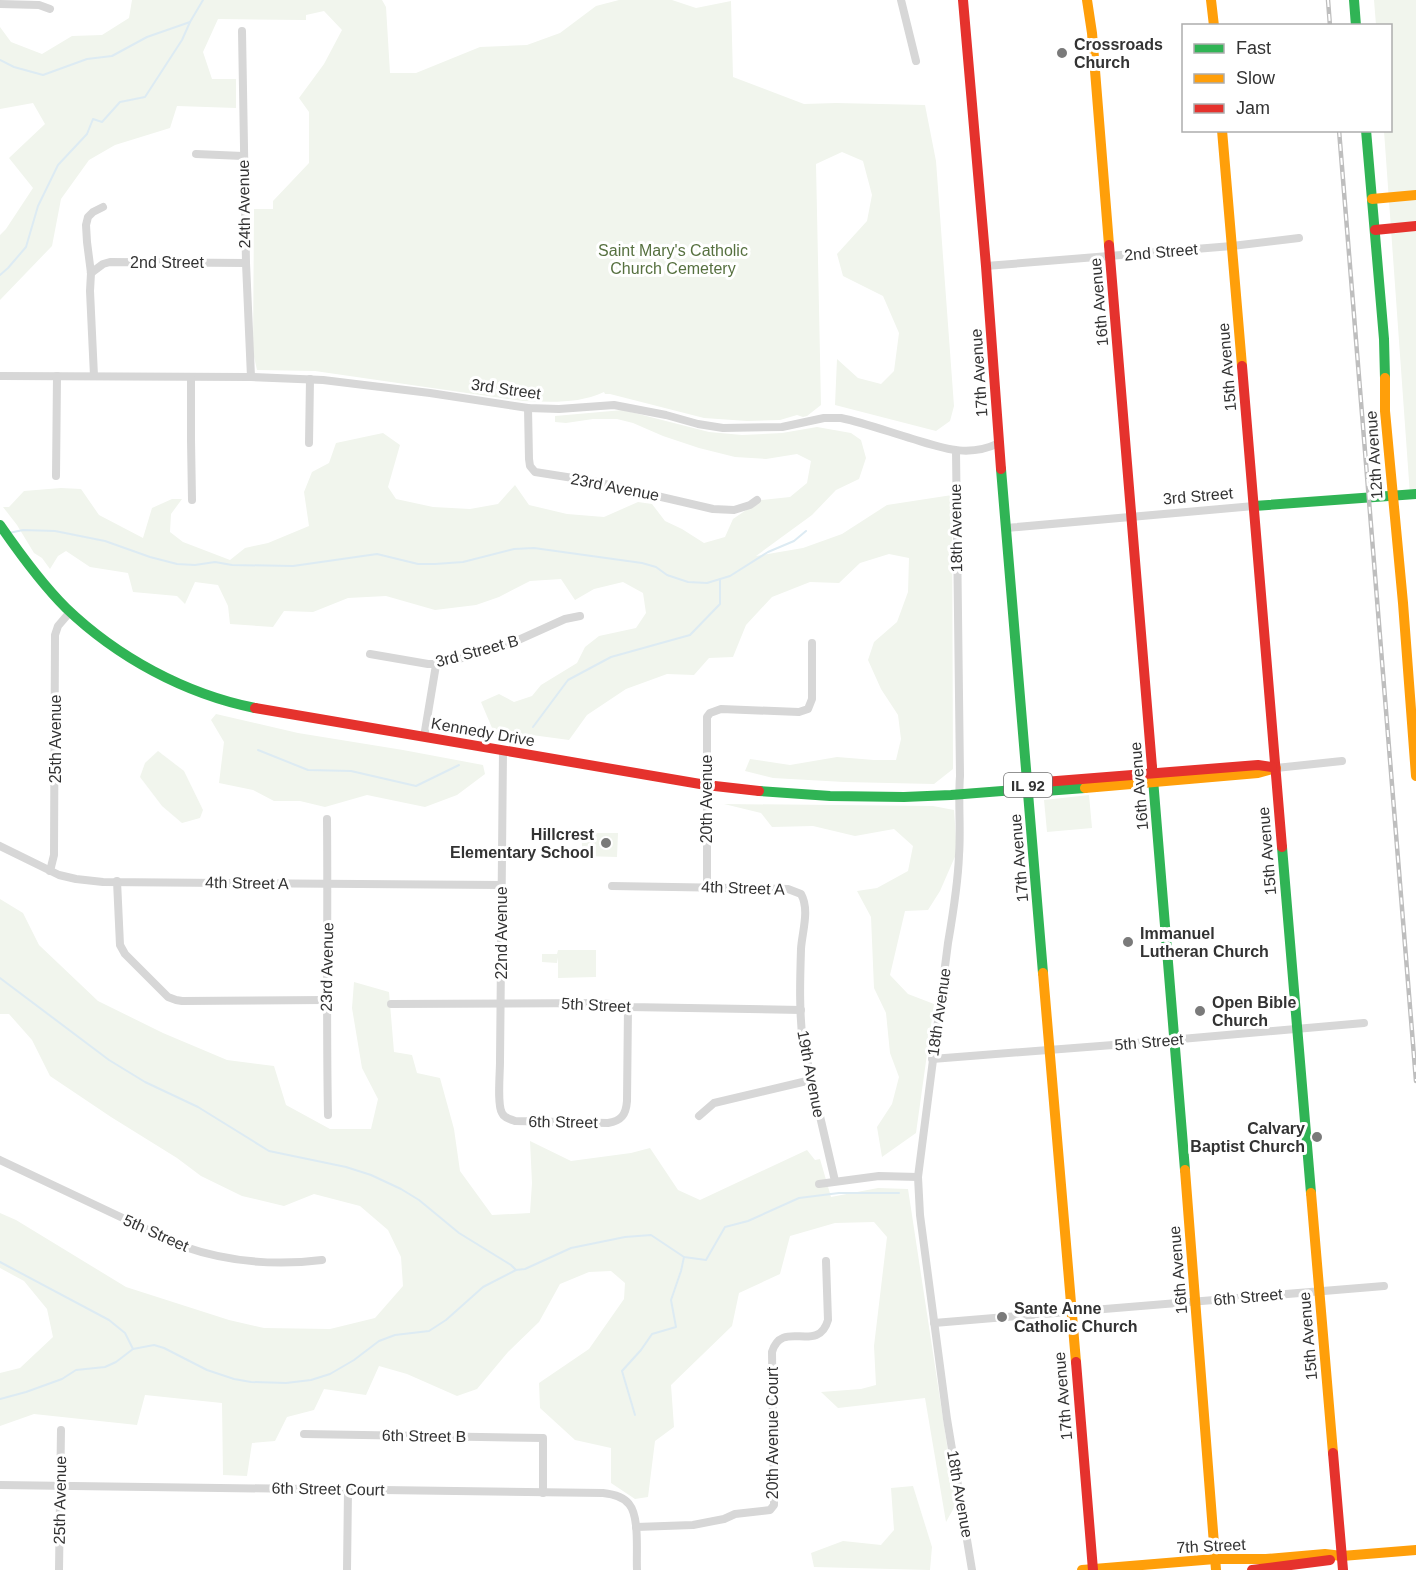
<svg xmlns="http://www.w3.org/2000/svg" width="1416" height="1570" viewBox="0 0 1416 1570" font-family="Arial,sans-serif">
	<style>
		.green { fill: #f1f5ed }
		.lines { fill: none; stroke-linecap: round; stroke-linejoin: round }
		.stream { stroke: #ddebf3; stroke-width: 2 }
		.street { stroke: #d7d7d7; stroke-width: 8 }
		.fast { stroke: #30b455; stroke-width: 10 }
		.slow { stroke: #ff9f0a; stroke-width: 10 }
		.jam { stroke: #e5322d; stroke-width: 10 }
		.rail-casing { stroke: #bebebe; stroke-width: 4.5 }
		.rail { stroke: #fff; stroke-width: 2; stroke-dasharray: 7; stroke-linecap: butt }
		.poi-dot { fill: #7a7a7a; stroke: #fff; stroke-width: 2 }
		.labels { text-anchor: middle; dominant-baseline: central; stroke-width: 6; stroke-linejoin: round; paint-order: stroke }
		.shield { fill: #fff; stroke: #707070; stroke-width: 1.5 }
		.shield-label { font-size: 15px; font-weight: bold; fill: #333 }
		.poi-label { font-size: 16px; font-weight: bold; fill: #333; stroke: #fff; text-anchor: start }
		.street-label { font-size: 16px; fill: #333; stroke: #fff }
		.park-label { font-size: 16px; fill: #56703f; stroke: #fff }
	</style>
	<rect width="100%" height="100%" fill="#fff"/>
	<!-- green -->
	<g class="green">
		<path d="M132,0H382L386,7L390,73H416L480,47L527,45L560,33L596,6L619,0H672L696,8L731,1L733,77L804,104L836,103L925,105L936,161L954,406L950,421L936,431L835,405L837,359L858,378L881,384L894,371L899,333L883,296L843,276L837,254L867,221L872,195L863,161L842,152L816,164L821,405L807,416L803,417L797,415L780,420L747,421L704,418L610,394H605L604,392C578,404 551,402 523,401L315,371L257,370L253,352L254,209H273V201L309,163V112L299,98L324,64L342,30L324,11L306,15V20L218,19L203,52L212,79H236V108L177,106L170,128L115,145L89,160L61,199L52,246L0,300V235L6,229L33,188L9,158L45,124L33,103L0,109V27L11,42L42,54L72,36L102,35L129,18Z"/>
		<polygon points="1374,0 1416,0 1416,494 1410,495 1384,131 1390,130 1390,26 1376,25"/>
		<polygon points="623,410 709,432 742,435 782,433 817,427 851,433 861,440 866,458 859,479 836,490 812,515 756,556 803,548 842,534 887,505 952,495 953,769 934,784 844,782 773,778 745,771 750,759 790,765 837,757 874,760 896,760 901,739 898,715 881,689 868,660 874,642 897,622 908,592 909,558 889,554 860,563 839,583 810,582 772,597 746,625 733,657 709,658 694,675 667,674 626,689 587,715 569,740 532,735 495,735 481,702 499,694 514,702 532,696 541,685 577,663 585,647 599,636 636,628 646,613 643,593 623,582 594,589 575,600 561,579 530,581 499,597 476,605 435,610 386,596 348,598 313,612 284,611 273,627 230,624 228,606 218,585 195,582 185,604 177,596 133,592 128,573 90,567 66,551 58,556 50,569 42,558 34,553 17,525 3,507 9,507 24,491 61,488 81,489 99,515 143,538 152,508 172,499 182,499 171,514 170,532 183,542 230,560 245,548 268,543 309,526 304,492 312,472 329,463 336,443 383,433 400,445 388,487 396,499 433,507 470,509 498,504 515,485 529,505 567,514 604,517 638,502 652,504 665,521 682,529 704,543 725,537 733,519 761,500 790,497 807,483 811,461 797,454 766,459 735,457 699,448 663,436 633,423 617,419 593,419 566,423 555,422 555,416"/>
		<polygon points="216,714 298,733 403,750 483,765 485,774 457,795 425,807 367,795 325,807 300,801 274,801 253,790 219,783 224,742 211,720"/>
		<polygon points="158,751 184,771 203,810 200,818 182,823 162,806 140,777 145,763"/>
		<polygon points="1089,795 1092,828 1047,832 1044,800"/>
		<polygon points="724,804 933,806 954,810 957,852 940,891 928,910 905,911 890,975 908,994 934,1004 916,1133 882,1157 877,1127 892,1104 899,1077 890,1053 886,1013 874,988 871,917 857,891 877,888 908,871 913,846 894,829 855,836 813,826 772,827 761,813"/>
		<polygon points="581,833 618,833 617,857 583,856"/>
		<polygon points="0,899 23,913 39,945 98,1001 163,1033 227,1060 274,1066 286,1105 330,1129 371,1129 378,1099 362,1068 352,1008 354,982 389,992 394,1052 412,1055 417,1073 440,1078 454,1129 460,1171 492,1215 530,1213 532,1183 530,1141 571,1161 631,1153 650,1148 678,1190 700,1200 807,1150 815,1160 820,1159 831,1197 878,1188 908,1189 956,1504 946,1522 925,1398 838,1408 821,1392 861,1389 876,1385 874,1346 887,1237 874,1222 835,1223 790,1236 780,1274 739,1293 732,1326 671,1385 674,1427 655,1441 648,1497 635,1499 611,1483 611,1448 575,1440 540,1408 539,1383 589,1349 624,1299 625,1283 611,1271 589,1272 560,1284 539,1322 508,1352 477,1389 457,1396 407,1374 379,1366 366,1395 324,1389 314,1410 287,1417 275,1441 252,1443 247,1476 223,1475 222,1403 145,1395 137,1425 34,1414 0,1426 0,1373 20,1368 53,1337 47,1309 24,1281 0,1268 0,1213 16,1220 126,1287 229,1320 264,1328 330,1329 375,1318 403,1286 401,1257 388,1230 360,1206 314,1194 284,1206 242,1196 201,1176 177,1158 111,1117 50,1076 32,1040 9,1014 0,1014"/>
		<polygon points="558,950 596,950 596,977 558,978 558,957 557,963 542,962 542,954 557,954"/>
		<polygon points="913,1486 932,1547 930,1570 814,1567 811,1553 843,1541 881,1545 894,1530 891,1488"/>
	</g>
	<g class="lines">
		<!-- stream -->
		<g class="stream">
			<polyline points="0,60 14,67 43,75 87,59 112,56 147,37 190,22"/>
			<polyline points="0,275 8,268 26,247 38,206 58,165 87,134 93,119 102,122 120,102 145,97 182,40 190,22 203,0"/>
			<polyline points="9,533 23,530 55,531 105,541 150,557 177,564 195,565 215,562 232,565 293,566 377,554 418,564 435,564 463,562 514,549 534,548 642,563 656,567 667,575 688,582 707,583 730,576 768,552 794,541 806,531"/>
			<polyline points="533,727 568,680 611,657 690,635 720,604 720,579"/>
			<polyline points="258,750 308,770 351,771 416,786 459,765"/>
			<polyline points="0,978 109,1060 145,1082 198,1107 269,1151 346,1167 371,1175 401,1189 419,1200 459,1233 511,1265 516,1270"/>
			<polyline points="0,1262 109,1320 125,1333 133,1349"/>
			<polyline points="0,1399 26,1392 62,1379 76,1370 105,1367 116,1362 133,1349 154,1345 164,1348 207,1370 234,1379 251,1382 286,1383 311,1380 330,1374 354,1360 379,1341 395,1335 429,1331 446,1320 483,1287 516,1270 525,1269 571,1248 625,1237 651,1235 684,1257 706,1260 725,1227 748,1221 799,1198 839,1193 899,1193"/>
			<polyline points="635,1415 622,1371 641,1350 652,1334 676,1327 671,1300 681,1271 684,1257"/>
		</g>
		<!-- street -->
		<g class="street">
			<polyline points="901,0 916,61"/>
			<polyline points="0,4 39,5 50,9"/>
			<polyline points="242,31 246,263 251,377"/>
			<polyline points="196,154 243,156"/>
			<polyline points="986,266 1232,246 1299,238"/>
			<polyline points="91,273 103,264 110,262 246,263"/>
			<path d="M0,376L251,377L323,380L430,393L528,408L559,409L614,405L666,415L698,424L723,428L782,427L824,418H841C865,423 889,432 913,439C943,448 968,458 999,443"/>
			<polyline points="94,376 90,291 91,273 87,242 86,225 88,217 93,212 103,207"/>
			<polyline points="191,377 191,440 192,500"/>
			<polyline points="528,408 529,459 530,466 535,472 592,481 713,509 734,510 750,505 757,500"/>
			<polyline points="309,443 310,379"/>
			<path d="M956,451L960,776C958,802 961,829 959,855C958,885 953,914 948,943L918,1177L920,1215L947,1419L972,1570"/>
			<polyline points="56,476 57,376"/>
			<polyline points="1006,528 1254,506"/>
			<polyline points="370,654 428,664 442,664 507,645 565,619 580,616"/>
			<polyline points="424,737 436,665"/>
			<path d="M503,751L500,1062C500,1073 497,1105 502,1113C504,1118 510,1119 515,1121L608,1123C621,1121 626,1115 627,1101L628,1007"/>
			<polyline points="1276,768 1342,761"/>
			<path d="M327,819C328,918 326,1017 328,1115"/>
			<polyline points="0,846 59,875 76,879 103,882 501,885"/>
			<polyline points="50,871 54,855 55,635 58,626 70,612"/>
			<polyline points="117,881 120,945 125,954 168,997 176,1000 182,1001 326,1000"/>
			<path d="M612,886L788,889L801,894C810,910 802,932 801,949C800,980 799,1012 803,1043L835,1181"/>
			<polyline points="707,887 707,717 710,713 721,709 799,712 808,709 812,699 812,643"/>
			<polyline points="391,1004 603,1003 628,1007 801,1010"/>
			<polyline points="932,1059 1113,1045 1364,1023"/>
			<polyline points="699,1116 714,1103 811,1080"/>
			<path d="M0,1160L182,1246C228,1262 274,1266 322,1260"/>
			<polyline points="819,1184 879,1176 918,1177"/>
			<polyline points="934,1323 1384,1286"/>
			<polyline points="304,1434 543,1438 543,1493"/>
			<path d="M0,1485L603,1493C612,1494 623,1496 629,1504C640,1517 636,1553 637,1570"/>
			<path d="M636,1527L693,1525L724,1519L735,1514L770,1510L774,1505V1501L772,1352C782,1318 818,1355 828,1320L826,1261"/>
			<polyline points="59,1570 61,1430"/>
			<polyline points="347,1570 348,1490"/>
		</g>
		<!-- fast -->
		<g class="fast">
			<polyline points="1354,0 1356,26"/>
			<polyline points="1366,130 1384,339 1385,378"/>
			<polyline points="1001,469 1043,973"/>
			<polyline points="1254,506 1416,494"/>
			<path d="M0,525C20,554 41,583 66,608C117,657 185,694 255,708"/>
			<polyline points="1152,767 1185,1170"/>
			<polyline points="759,791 830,796 904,797 951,795 1028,789 1045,791 1085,788"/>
			<polyline points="1282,847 1311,1193"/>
		</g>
		<!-- slow -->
		<g class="slow">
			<polyline points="1087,0 1092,33 1109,245"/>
			<polyline points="1211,0 1214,26"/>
			<polyline points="1222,130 1242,366"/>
			<polyline points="1372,199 1416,195"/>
			<polyline points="1385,378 1385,411 1403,603 1416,776"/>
			<polyline points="1085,788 1258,773 1276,768"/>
			<polyline points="1043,973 1076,1362"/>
			<polyline points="1185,1170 1216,1570"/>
			<polyline points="1311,1193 1333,1453"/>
			<polyline points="1082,1570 1215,1559 1266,1559 1325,1554 1342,1556 1416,1550"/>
		</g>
		<!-- jam -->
		<g class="jam">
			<polyline points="963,0 986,266 1001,469"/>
			<polyline points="1375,230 1416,226"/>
			<polyline points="1109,245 1152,767"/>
			<polyline points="1242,366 1282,847"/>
			<polyline points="255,708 706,785 759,791"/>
			<polyline points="1029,788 1044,782 1258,765 1272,767"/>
			<polyline points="1076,1362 1093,1570"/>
			<polyline points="1333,1453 1343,1570"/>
			<polyline points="1252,1570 1330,1560"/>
		</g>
		<defs>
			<g id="rail">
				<polyline points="1328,0 1330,26"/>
				<polyline points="1339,130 1416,1081"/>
			</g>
		</defs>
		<!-- rail casing -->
		<use href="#rail" class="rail-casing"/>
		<!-- rail -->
		<use href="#rail" class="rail"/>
	</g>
	<!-- markers -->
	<g class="poi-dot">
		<circle cx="1062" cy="53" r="6"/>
		<circle cx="606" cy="843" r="6"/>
		<circle cx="1128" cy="942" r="6"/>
		<circle cx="1200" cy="1011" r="6"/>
		<circle cx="1317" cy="1137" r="6"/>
		<circle cx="1002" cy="1317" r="6"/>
	</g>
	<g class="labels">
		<!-- shield labels -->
		<rect class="shield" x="1004" y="773" width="48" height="24" rx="4.5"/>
		<g class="shield-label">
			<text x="1028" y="785">IL 92</text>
		</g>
		<!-- poi labels -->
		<g class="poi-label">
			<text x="1074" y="44">Crossroads<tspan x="1074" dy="18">Church</tspan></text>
			<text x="594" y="834" text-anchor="end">Hillcrest<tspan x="594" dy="18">Elementary School</tspan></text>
			<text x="1140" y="933">Immanuel<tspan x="1140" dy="18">Lutheran Church</tspan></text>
			<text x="1212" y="1002">Open Bible<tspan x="1212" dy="18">Church</tspan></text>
			<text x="1305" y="1128" text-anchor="end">Calvary<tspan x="1305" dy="18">Baptist Church</tspan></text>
			<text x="1014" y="1308">Sante Anne<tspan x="1014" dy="18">Catholic Church</tspan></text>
		</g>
		<!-- street labels -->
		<g class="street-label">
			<text transform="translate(244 204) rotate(-91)">24th Avenue</text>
			<text transform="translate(1161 252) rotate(-5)">2nd Street</text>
			<text x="167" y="262">2nd Street</text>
			<text transform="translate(1099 302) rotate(-95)">16th Avenue</text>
			<text transform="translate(1227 367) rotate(-95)">15th Avenue</text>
			<text transform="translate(979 373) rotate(-94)">17th Avenue</text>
			<text transform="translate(506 389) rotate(8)">3rd Street</text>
			<text transform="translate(1374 455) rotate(-94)">12th Avenue</text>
			<text transform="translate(615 487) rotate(11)">23rd Avenue</text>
			<text transform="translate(1198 496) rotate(-5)">3rd Street</text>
			<text transform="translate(956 528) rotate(-91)">18th Avenue</text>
			<text transform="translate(477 651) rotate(-15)">3rd Street B</text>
			<text transform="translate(483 732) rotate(10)">Kennedy Drive</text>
			<text transform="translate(55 739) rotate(-90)">25th Avenue</text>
			<text transform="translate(1139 786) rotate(-95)">16th Avenue</text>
			<text transform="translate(706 799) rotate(-90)">20th Avenue</text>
			<text transform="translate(1267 851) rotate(-95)">15th Avenue</text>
			<text transform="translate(1019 858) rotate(-95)">17th Avenue</text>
			<text transform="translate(247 883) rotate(1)">4th Street A</text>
			<text transform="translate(743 888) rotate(2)">4th Street A</text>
			<text transform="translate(501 933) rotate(-90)">22nd Avenue</text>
			<text transform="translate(327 967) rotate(-89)">23rd Avenue</text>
			<text transform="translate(596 1005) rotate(3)">5th Street</text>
			<text transform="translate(939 1012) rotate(-82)">18th Avenue</text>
			<text transform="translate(1149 1042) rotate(-5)">5th Street</text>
			<text transform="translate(811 1074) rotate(79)">19th Avenue</text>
			<text transform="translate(563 1122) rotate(1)">6th Street</text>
			<text transform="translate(156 1233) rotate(24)">5th Street</text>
			<text transform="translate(1178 1270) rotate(-95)">16th Avenue</text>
			<text transform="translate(1248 1297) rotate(-5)">6th Street</text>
			<text transform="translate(1308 1336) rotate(-95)">15th Avenue</text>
			<text transform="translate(1063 1396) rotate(-95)">17th Avenue</text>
			<text transform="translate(772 1433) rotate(-90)">20th Avenue Court</text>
			<text transform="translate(424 1436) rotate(1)">6th Street B</text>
			<text transform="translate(328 1489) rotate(1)">6th Street Court</text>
			<text transform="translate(960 1494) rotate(80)">18th Avenue</text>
			<text transform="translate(60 1500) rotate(-89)">25th Avenue</text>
			<text transform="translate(1211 1546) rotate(-3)">7th Street</text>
		</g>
		<!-- park labels -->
		<g class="park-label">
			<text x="673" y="250">Saint Mary's Catholic<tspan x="673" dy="18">Church Cemetery</tspan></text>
		</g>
	</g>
	<!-- legend -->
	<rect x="1182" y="24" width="210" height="108" fill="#ffffff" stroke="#adadad" stroke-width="1.5"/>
	<rect x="1194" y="44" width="30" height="9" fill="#30b455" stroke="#adadad" stroke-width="1.5"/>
	<text x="1236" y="54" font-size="18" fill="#333333">Fast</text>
	<rect x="1194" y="74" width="30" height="9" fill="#ff9f0a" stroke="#adadad" stroke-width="1.5"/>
	<text x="1236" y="84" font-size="18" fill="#333333">Slow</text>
	<rect x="1194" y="104" width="30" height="9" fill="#e5322d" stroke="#adadad" stroke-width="1.5"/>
	<text x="1236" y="114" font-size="18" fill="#333333">Jam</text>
</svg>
